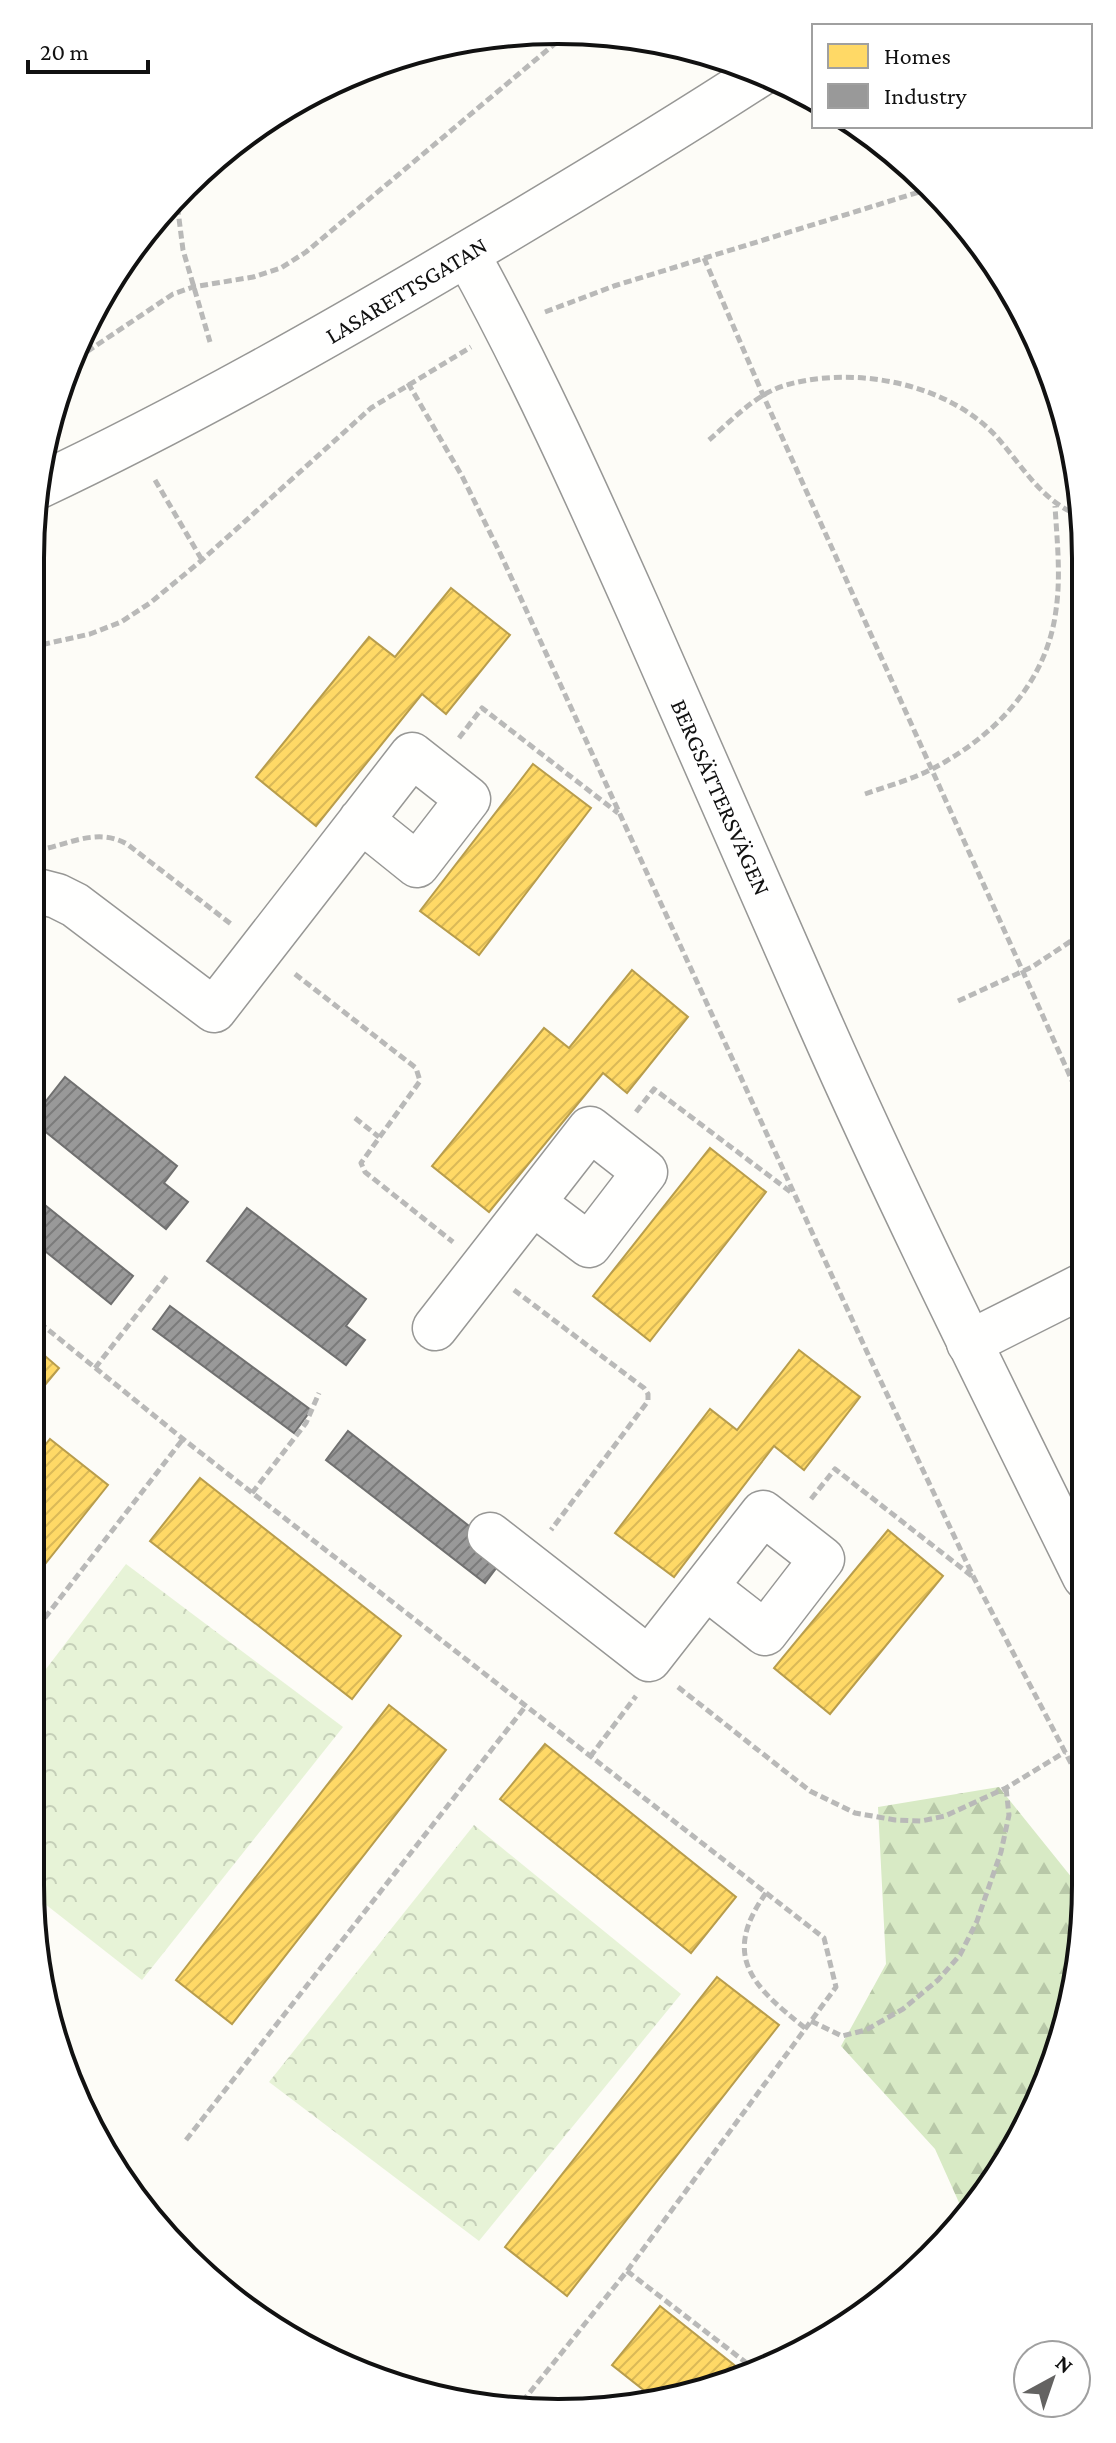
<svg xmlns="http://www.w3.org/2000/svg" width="1116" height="2443" viewBox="0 0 1116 2443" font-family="'Crimson Pro',serif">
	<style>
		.forest { fill: url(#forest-firs) }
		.park { fill: url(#park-crowns) }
		.homes { fill: url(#homes-hatch); stroke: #b89d4c; stroke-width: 2 }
		.industry { fill: url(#industry-hatch); stroke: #707070; stroke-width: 2 }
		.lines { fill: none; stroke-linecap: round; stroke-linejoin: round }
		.minor-casing { stroke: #979795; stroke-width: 47 }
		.path { stroke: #b9b9b8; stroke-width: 5; stroke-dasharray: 8 4; stroke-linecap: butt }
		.minor { stroke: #fffffe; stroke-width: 44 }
		.labels { text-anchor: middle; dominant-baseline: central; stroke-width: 8; stroke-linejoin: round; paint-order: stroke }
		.street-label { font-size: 24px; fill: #111; stroke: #fff }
		.rim { fill: none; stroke: #111; stroke-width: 4 }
	</style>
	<defs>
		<pattern id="forest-firs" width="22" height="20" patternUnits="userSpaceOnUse" patternTransform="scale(2)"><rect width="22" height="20" fill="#d8eac5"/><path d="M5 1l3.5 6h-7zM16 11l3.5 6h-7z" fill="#b8c8a8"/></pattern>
		<pattern id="park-crowns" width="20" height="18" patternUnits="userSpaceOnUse" patternTransform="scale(2)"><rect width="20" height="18" fill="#e7f3d7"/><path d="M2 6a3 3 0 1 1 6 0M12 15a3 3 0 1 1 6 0" fill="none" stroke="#c5cfb8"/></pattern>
		<pattern id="homes-hatch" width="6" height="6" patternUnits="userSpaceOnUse" patternTransform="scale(2)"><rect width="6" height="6" fill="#ffd966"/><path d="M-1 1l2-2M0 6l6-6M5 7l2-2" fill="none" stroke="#dab957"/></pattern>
		<pattern id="industry-hatch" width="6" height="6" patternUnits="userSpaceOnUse" patternTransform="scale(2)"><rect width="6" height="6" fill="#999"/><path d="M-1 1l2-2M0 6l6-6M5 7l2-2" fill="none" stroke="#7b7b7b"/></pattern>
	</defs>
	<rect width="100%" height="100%" fill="#fdfcf7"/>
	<!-- forest -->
	<polygon class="forest" points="999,1787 1085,1894 1076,1988 1046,2087 965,2216 935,2149 841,2046 886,1964 878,1807"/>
	<!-- park -->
	<g class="park">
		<polygon points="126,1564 343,1727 142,1980 31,1893 30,1885 30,1690"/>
		<polygon points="474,1825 681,1994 479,2241 269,2082"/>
	</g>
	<!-- homes -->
	<g class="homes">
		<polygon points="451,588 510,635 446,714 422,694 316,826 256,777 369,637 395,657"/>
		<polygon points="533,764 591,808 479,955 420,911"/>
		<polygon points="632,970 688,1017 627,1093 603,1073 489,1212 432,1166 544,1028 569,1048"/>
		<polygon points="710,1148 766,1192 650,1341 593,1296"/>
		<polygon points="30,1343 59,1368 30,1403"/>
		<polygon points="799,1350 860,1397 804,1470 774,1446 674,1577 615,1533 710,1409 737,1430"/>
		<polygon points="50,1439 108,1485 30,1583 30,1464"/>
		<polygon points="200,1478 401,1636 352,1699 150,1541"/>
		<polygon points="888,1530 943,1576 830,1714 774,1668"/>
		<polygon points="389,1705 446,1750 232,2024 176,1980"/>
		<polygon points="545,1744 736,1897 691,1953 500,1799"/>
		<polygon points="717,1977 779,2025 567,2296 505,2247"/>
		<polygon points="660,2306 743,2372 660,2403 612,2365"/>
	</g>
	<!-- industry -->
	<g class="industry">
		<polygon points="65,1077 177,1166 164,1183 188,1202 166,1229 31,1120"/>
		<polygon points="30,1193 133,1276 111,1304 30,1239"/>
		<polygon points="247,1208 366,1299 346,1326 365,1340 346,1365 207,1261"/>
		<polygon points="170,1306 311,1410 294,1433 153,1329"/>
		<polygon points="348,1431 506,1555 485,1583 326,1460"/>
	</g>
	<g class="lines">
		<defs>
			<g id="minor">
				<path d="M467,254C531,370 585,490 639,611C699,747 759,884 819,1021C902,1209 994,1392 1085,1577"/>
				<path d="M37,487C185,417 328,336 468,253C568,194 666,135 763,72"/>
				<polyline points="30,889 57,896 75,905 214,1010 412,755 468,799 417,865 361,820"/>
				<polyline points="435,1328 590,1129 645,1172 589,1245 533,1203"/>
				<polyline points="969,1343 1084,1285"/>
				<polyline points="490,1535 649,1659 763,1513 822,1559 765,1633 706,1587"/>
			</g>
		</defs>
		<!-- minor casing -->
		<use href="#minor" class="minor-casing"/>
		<!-- path -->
		<g class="path">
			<polyline points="176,195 183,250 210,342"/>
			<polyline points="704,258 763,395 1083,1105"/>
			<polyline points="545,312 614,286 929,189"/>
			<polyline points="67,365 173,294 193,287 253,277 281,268 306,252 570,31"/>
			<polyline points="408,383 462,476 500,553 867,1352 974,1578 1086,1792"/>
			<path d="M709,440C731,421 755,395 783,386C851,365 944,382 994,434C1021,463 1042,504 1082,516"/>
			<polyline points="155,480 202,560"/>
			<polyline points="30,644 45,644 90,634 121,622 150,603 202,560 371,408 471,347"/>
			<polyline points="459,738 482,708 618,813"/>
			<path d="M865,794C888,786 913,779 934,768C996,735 1047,682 1056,610C1061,576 1057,540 1055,506"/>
			<path d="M48,848C76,841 100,829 127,844L231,924"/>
			<polyline points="295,974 416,1068 420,1081 361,1163 365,1172 453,1242"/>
			<polyline points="958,1001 1032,967 1083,933"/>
			<polyline points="636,1112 654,1089 792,1193"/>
			<polyline points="355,1118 379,1137"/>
			<polyline points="514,1290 644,1388 648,1394 648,1401 551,1530"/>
			<polyline points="30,1315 183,1439 824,1938 836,1987 627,2271 523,2401"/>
			<polyline points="95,1368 167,1276"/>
			<polyline points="252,1493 306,1423 319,1393"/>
			<polyline points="811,1499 835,1469 973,1577"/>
			<polyline points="30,1637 183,1439"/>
			<polyline points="678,1687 810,1791 855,1813 895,1820 921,1821 945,1816 1006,1788 1065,1752"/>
			<polyline points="590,1757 636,1696"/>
			<path d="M766,1893C720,1957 754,1987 805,2028"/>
			<polyline points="811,2021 842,2036 866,2030 903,2009 938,1980 960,1955 977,1921 1001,1852 1009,1815 1006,1788"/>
			<polyline points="186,2140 525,1707"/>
			<polyline points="627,2271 753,2368"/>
		</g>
		<!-- minor -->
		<use href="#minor" class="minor"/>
	</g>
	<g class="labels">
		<!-- street labels -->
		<g class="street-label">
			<text transform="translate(406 290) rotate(-31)">LASARETTSGATAN</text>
			<text transform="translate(721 797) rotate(66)">BERGSÄTTERSVÄGEN</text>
		</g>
	</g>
	<!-- crop -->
	<path d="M0 0H1116V2443H0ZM558 44H558A514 514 0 0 1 1072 558V1885A514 514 0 0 1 558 2399H558A514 514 0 0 1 44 1885V558A514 514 0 0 1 558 44Z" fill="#fff" fill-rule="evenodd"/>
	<path class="rim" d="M558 44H558A514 514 0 0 1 1072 558V1885A514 514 0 0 1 558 2399H558A514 514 0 0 1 44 1885V558A514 514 0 0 1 558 44Z"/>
	<!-- legend -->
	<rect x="812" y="24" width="280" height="104" fill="#ffffff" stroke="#a0a0a0" stroke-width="2"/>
	<rect x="828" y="44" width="40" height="24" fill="#ffd966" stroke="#a0a0a0" stroke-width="2"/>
	<text x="884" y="64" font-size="24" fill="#111111">Homes</text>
	<rect x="828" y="84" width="40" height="24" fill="#999999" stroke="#a0a0a0" stroke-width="2"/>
	<text x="884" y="104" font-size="24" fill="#111111">Industry</text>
	<!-- north arrow -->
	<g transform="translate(1052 2379) rotate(40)"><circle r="38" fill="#ffffff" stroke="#a0a0a0" stroke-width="2"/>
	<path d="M0-6L14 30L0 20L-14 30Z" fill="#646362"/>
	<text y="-12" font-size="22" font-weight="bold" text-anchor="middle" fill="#111111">N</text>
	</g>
	<!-- scale -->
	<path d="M28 60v12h120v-12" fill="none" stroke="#111111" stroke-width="4"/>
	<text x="40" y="60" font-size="24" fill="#111111" stroke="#ffffff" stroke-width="6" paint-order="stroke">20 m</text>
</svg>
